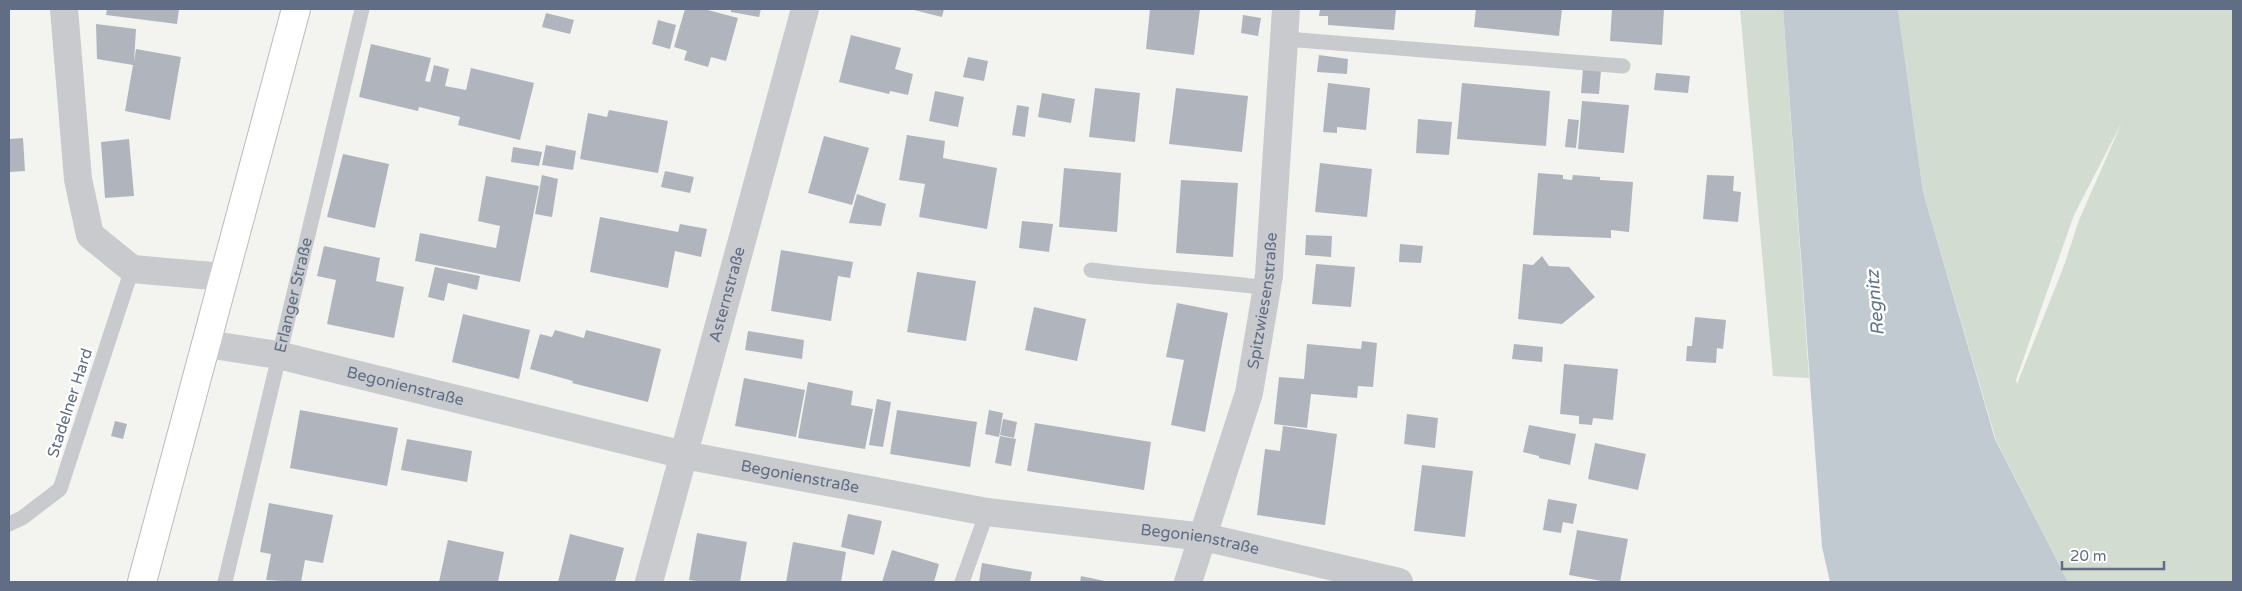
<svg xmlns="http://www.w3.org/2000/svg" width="2242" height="591" viewBox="0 0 2242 591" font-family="'Varela Round',sans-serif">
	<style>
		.green { fill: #d2dcd0; fill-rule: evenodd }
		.water { fill: #c2cad1 }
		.building { fill: #b0b5bd }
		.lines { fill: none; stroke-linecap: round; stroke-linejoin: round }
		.secondary-casing { stroke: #b7bbc1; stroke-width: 30 }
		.lane { stroke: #c8cace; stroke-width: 15 }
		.street { stroke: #c8cace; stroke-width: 28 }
		.secondary { stroke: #fff; stroke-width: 28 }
		.labels { text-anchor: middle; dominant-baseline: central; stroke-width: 5; stroke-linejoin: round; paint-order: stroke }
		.street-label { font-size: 16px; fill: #606d84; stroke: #fff }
		.water-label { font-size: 18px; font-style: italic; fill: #607589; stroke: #fff }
	</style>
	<rect width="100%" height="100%" fill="#f3f4ef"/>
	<!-- green -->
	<g class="green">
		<polygon points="1740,9 1783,9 1809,378 1773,376"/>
		<path d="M1898,9H2233V582H2068L1996,440L1923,192ZM2122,122L2079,220L2065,263L2017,384L2016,380L2074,215Z"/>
	</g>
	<!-- water -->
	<polygon class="water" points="1783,9 1898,9 1923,192 1995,439 2068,582 1830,582 1822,547"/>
	<!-- building -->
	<g class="building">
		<polygon points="107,9 179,9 177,24 106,15"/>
		<polygon points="685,9 704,9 738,18 726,61 711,57 708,67 684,60 687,51 674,47"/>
		<polygon points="731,9 761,9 759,17 731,12"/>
		<polygon points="910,9 944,9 942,17"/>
		<polygon points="1150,9 1200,9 1194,55 1146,49"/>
		<polygon points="1320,9 1396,9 1394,30 1328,25 1328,16 1319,16"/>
		<polygon points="1476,9 1562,9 1559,36 1474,27"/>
		<polygon points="1612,9 1664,9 1662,45 1610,41"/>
		<polygon points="546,13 574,20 570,34 542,27"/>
		<polygon points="1243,15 1261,18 1258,36 1241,33"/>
		<polygon points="658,20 676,25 670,49 652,44"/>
		<polygon points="96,24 136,29 134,62 136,49 181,57 170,120 125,111 133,65 97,59"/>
		<polygon points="851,35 901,48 895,69 913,74 908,95 890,91 889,94 839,82"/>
		<polygon points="371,44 431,58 425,81 430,82 434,65 449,69 445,86 466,90 471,68 534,83 520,140 458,125 460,117 419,107 418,111 359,97"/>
		<polygon points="1319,55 1348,59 1347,74 1317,72"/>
		<polygon points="968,57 988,61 984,81 963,77"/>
		<polygon points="1583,69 1601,70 1599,94 1581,93"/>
		<polygon points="1656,73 1690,76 1688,93 1654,90"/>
		<polygon points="1328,83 1370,88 1366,130 1337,127 1337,133 1323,132"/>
		<polygon points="1462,83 1550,91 1546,146 1457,139"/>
		<polygon points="1095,88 1140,93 1135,142 1089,137"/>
		<polygon points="1176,88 1248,96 1242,152 1169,144"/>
		<polygon points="935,91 964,97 958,127 929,121"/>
		<polygon points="1042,93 1075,99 1071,123 1038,117"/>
		<polygon points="1582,101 1629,105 1624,153 1578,149"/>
		<polygon points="1017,105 1029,107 1025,137 1012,135"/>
		<polygon points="609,110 668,121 658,173 580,159 588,113 607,117"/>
		<polygon points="1418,119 1452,122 1449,155 1416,153"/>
		<polygon points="1568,119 1579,120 1576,148 1565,147"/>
		<polygon points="907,135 945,141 943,158 997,168 987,229 919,217 925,184 899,180"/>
		<polygon points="824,136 869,148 852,205 808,193"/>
		<polygon points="23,138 25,171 9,172 9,139"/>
		<polygon points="129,139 134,196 105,198 101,142"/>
		<polygon points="546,145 576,151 573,170 542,165"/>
		<polygon points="513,147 542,152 539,166 511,162"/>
		<polygon points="343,154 389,164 375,228 327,217"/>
		<polygon points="1320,163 1372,169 1367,217 1315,212"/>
		<polygon points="1064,168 1121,173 1117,232 1059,227"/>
		<polygon points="665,171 694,177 690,193 661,187"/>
		<polygon points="1538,173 1563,175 1563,179 1572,180 1573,175 1600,177 1600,180 1633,182 1629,232 1611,230 1611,238 1533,235"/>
		<polygon points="542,175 558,179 552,217 535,214"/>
		<polygon points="1707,175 1734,176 1733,191 1741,192 1738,222 1703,219"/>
		<polygon points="486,176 539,186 520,282 415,261 420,233 496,248 500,226 478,221"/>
		<polygon points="1181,180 1238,183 1233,257 1176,253"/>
		<polygon points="857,194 886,204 881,226 849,223"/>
		<polygon points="600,217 678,232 680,224 707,229 701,257 675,251 668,288 590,272"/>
		<polygon points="1022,221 1053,224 1049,252 1019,248"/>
		<polygon points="1306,235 1332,236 1331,257 1305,255"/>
		<polygon points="1400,244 1423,246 1421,263 1399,262"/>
		<polygon points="324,246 380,258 376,281 404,287 394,338 327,324 336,280 317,276"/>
		<polygon points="781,250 853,262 850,278 838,276 831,321 771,311"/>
		<polygon points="1542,256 1549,266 1569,267 1595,297 1562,324 1518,319 1523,264 1533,265"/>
		<polygon points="1316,264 1355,267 1351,307 1312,304"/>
		<polygon points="435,267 480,276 477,290 448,283 444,301 428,297"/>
		<polygon points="917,272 976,281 966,341 907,332"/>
		<polygon points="1177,303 1228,313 1205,432 1171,425 1184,360 1166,357"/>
		<polygon points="1034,307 1086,319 1077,361 1025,350"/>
		<polygon points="463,314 530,330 519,379 452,362"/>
		<polygon points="1695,317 1726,320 1723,349 1717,348 1716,363 1686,361 1687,346 1692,346"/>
		<polygon points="555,330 584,338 586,330 661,349 648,402 572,383 573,381 530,369 540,334 552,337"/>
		<polygon points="748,331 804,340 802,359 745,350"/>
		<polygon points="1362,341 1377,343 1373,387 1358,386 1357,398 1311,394 1307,428 1274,424 1279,377 1304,379 1307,344 1361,349"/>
		<polygon points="1514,344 1543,347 1542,362 1512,359"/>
		<polygon points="1564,364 1618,369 1613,420 1593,418 1592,425 1579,424 1579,416 1560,414"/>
		<polygon points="744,378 805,390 796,437 735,426"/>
		<polygon points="808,382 853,391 851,405 873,409 865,449 798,438"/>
		<polygon points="877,399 891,402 883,447 869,445"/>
		<polygon points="300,410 398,428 387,486 290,468"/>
		<polygon points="897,410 977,422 970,467 890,454"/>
		<polygon points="989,410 1003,413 999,437 985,434"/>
		<polygon points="1407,414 1438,418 1435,448 1404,444"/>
		<polygon points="1003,419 1017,422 1014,438 1000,435"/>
		<polygon points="115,421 127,424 123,439 111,436"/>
		<polygon points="1035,423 1151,442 1144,490 1027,471"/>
		<polygon points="1529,425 1576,434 1570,465 1539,458 1539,456 1523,452"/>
		<polygon points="1283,426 1337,434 1325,525 1257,515 1265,449 1280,451"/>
		<polygon points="1000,436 1016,439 1011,466 995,463"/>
		<polygon points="407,439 472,451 467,482 401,470"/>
		<polygon points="1595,443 1646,454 1638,490 1588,479"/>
		<polygon points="1422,465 1473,471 1465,537 1414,531"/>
		<polygon points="1548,499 1577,504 1573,524 1563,522 1561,533 1543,530"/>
		<polygon points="269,503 333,515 323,563 305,560 301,582 266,580 271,554 260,552"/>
		<polygon points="848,514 882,521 874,555 841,547"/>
		<polygon points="1577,530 1628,539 1620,582 1607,582 1569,575"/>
		<polygon points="697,533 747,542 740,582 703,582 689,580"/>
		<polygon points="570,534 624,548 615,582 558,582"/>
		<polygon points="448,540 504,552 498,582 439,582"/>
		<polygon points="793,542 846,552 841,582 786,582"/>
		<polygon points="892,550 939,564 934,582 882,582"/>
		<polygon points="982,563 1032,572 1030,582 979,582"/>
		<polygon points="1081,576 1105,581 1104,582 1080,582"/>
	</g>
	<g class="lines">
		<defs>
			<polyline id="secondary" points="142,582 296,9"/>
		</defs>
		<!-- secondary casing -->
		<use href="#secondary" class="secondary-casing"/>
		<!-- lane -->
		<g class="lane">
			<polyline points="1286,39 1623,66"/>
			<path d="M1091,270C1149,278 1208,280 1267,288"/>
			<polyline points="9,524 22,518 60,489 132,269"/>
			<path id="s1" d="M225,582L362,9"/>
			<polyline points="962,582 987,512"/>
		</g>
		<!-- street -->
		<g class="street">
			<polyline points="64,9 78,179 90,235 132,269 224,277"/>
			<path id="s2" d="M206,344L278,355L684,455L987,512L1204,537L1399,582"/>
			<path id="s3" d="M649,582L805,9"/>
			<path id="s4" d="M1188,582L1249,393L1269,275L1286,9"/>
		</g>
		<!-- secondary -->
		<use href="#secondary" class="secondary"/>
	</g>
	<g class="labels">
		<!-- street labels -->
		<g class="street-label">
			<text stroke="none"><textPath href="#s1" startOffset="295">Erlanger Straße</textPath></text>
			<text stroke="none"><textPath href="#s3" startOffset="298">Asternstraße</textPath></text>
			<text stroke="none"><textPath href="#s4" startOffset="292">Spitzwiesenstraße</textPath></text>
			<text stroke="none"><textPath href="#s2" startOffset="204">Begonienstraße</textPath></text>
			<text transform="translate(70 403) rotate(-72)">Stadelner Hard</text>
			<text stroke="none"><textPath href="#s2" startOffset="609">Begonienstraße</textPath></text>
			<text stroke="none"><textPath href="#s2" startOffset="1014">Begonienstraße</textPath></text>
		</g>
		<!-- water labels -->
		<g class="water-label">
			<text transform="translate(1875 303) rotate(-95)">Regnitz</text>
		</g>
	</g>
	<!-- border -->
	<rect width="2242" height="591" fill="none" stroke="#606d84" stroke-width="20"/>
	<!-- scale -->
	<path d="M2062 561v8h102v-8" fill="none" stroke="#606d84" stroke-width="2.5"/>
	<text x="2070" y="561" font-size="15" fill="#606d84" stroke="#ffffff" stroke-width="4" paint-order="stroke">20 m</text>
</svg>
